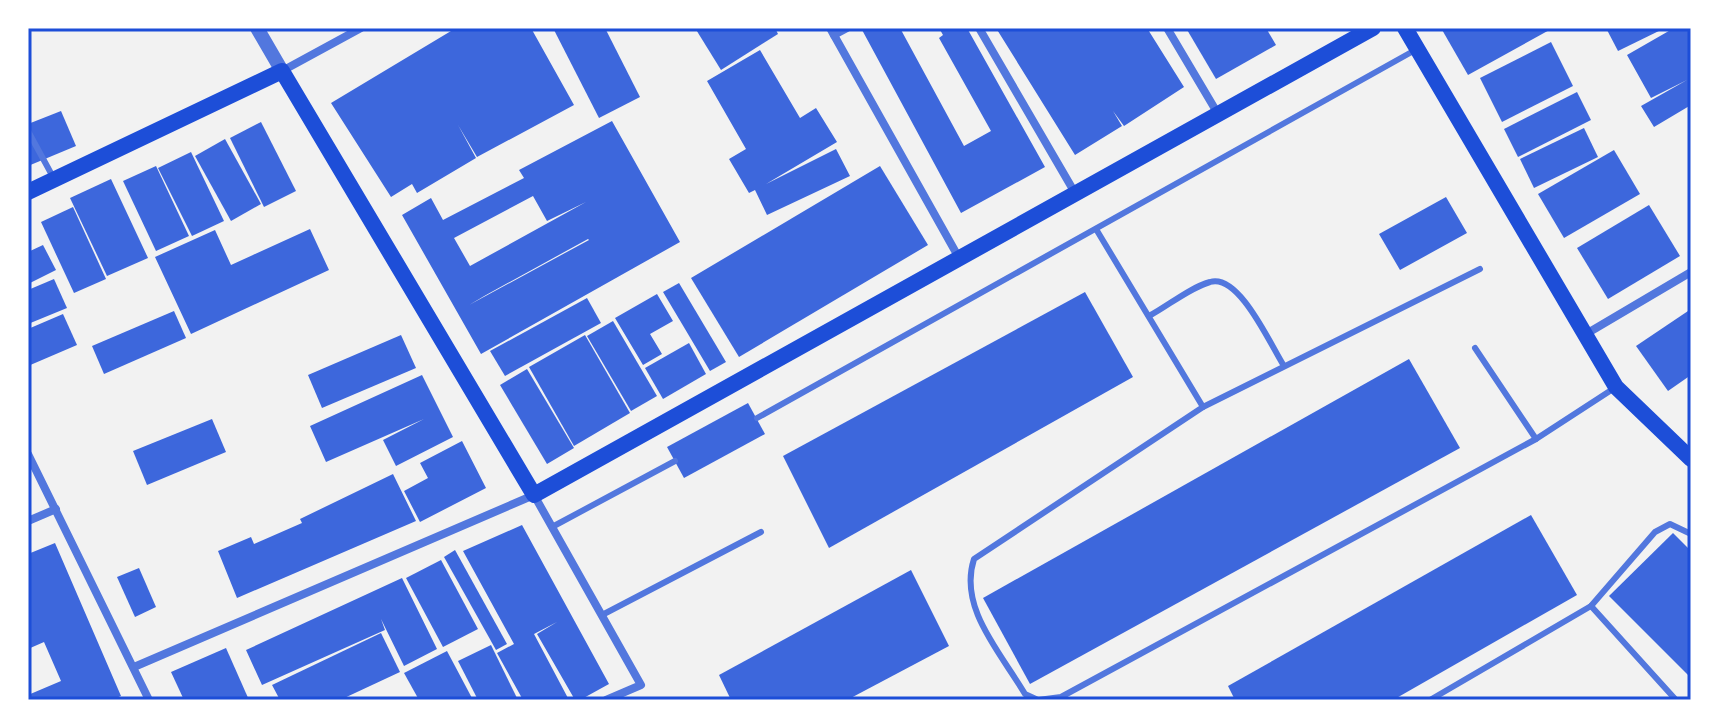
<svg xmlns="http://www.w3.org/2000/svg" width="1719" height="728" viewBox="0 0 1719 728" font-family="Karla,sans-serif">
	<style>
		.building { fill: #3d67dc; fill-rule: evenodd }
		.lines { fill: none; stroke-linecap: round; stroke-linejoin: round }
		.service { stroke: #5277de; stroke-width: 6 }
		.minor { stroke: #5277de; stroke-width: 8 }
		.tertiary { stroke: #5277de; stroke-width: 14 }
		.secondary { stroke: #1d4ed8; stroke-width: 16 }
		.neatline { fill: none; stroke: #1d4ed8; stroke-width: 3 }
	</style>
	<rect width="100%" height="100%" fill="#f2f2f2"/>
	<!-- building -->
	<g class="building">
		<polygon points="456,28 531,28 574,105 477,157 458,125 476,158 417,193 412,184 391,197 331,103"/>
		<polygon points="553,28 605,28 640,97 599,118"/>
		<polygon points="695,28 775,28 778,34 721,70"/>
		<polygon points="861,28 900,28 964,146 991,131 939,38 943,35 939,28 967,28 1045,167 961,213"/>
		<polygon points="996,28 1147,28 1184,87 1124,126 1113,111 1122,126 1075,155"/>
		<polygon points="1186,28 1266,28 1276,45 1216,79"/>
		<polygon points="1441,28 1553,28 1468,75"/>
		<polygon points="1606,28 1665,28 1618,51"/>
		<polygon points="1674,28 1691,28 1691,105 1654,127 1641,106 1687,80 1651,98 1627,55"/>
		<polygon points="1551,42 1573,86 1502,122 1480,78"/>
		<polygon points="760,50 800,118 816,108 837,142 766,184 836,149 850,176 767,215 755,190 749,193 729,159 746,149 707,81"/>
		<polygon points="1577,92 1591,120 1518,157 1504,129"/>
		<polygon points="61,111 76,146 28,166 28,124"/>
		<path d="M612,121L680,242L481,354L402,215L431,198L443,220L524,178L519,170ZM533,196L547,221L586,202L470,266L454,238ZM588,239L589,240L469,305L486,295Z"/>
		<polygon points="261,122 296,191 264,207 230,138"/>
		<polygon points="1584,128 1598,157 1534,188 1520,159"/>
		<polygon points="225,139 261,204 231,221 195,156"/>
		<polygon points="1614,150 1640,194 1564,238 1538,194"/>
		<polygon points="191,152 224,221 192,236 158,168"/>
		<polygon points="156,166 189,236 156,251 123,181"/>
		<polygon points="880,166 928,245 739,357 691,278"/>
		<polygon points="111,179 148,258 107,276 70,198"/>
		<polygon points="1446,197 1467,233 1400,270 1379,234"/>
		<polygon points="1649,205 1680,256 1608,299 1577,248"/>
		<polygon points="73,207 106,279 74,293 41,222"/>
		<polygon points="310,229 329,270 191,334 155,257 215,230 231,265"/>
		<polygon points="43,245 56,270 28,284 28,252"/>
		<polygon points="54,279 67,308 28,324 28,290"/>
		<polygon points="679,283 726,362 710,371 663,292"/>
		<polygon points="1085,292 1133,377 829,548 783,456"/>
		<polygon points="657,294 673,321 650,334 662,354 643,365 615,318"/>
		<polygon points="587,298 601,323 505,376 490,351"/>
		<polygon points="1691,309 1691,375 1668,391 1636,346"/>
		<polygon points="174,311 186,338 104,374 92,346"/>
		<polygon points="63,314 77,345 28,366 28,329"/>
		<polygon points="613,321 657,396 631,411 587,336"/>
		<polygon points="401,335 416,368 322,408 308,375"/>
		<polygon points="585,335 630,413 574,446 529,367"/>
		<polygon points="689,343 706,374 663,399 645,368"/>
		<polygon points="1409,359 1460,448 1030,684 983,598"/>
		<polygon points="527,369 574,448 547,464 500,385"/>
		<polygon points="422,375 453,437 396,466 383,440 424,419 326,462 310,426"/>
		<polygon points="748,403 765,434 684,478 667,447"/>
		<polygon points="212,419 226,452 147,485 133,451"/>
		<polygon points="462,441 486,488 420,522 404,491 428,478 420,463"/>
		<polygon points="393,474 416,521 237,598 218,551 251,537 254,544 302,523 300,519"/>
		<polygon points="1531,515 1577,595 1393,700 1235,700 1228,686"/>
		<polygon points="522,525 609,684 580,700 575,700 537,634 557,622 534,634 569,700 523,700 497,653 514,644 463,551"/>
		<polygon points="1673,533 1691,551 1691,678 1609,596"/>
		<polygon points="55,543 121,696 111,700 28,700 28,695 61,681 44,642 28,649 28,554"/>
		<polygon points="455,550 507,644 496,650 444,557"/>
		<polygon points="441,560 478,629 443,647 406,578"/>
		<polygon points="139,568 156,607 135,617 117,577"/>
		<polygon points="911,570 949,646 847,700 731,700 719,675"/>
		<polygon points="402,578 437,649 404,666 381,619 385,630 262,685 246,650"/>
		<polygon points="381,633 400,672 340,700 280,700 272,685"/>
		<polygon points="491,645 518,700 478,700 458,661"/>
		<polygon points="226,648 249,700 184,700 171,672"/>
		<polygon points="447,651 473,700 419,700 404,673"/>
	</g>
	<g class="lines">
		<!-- service -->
		<g class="service">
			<polyline points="28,131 53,177"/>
			<path d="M1096,229L1203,407L974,559C958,608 1001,653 1025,694L1038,700L1061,697L1536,439L1616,387"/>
			<path d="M1149,316C1168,306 1189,288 1210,282C1239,273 1270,344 1284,366"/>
			<polyline points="1475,348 1536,439"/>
			<polyline points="1203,407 1480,269"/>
			<polyline points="757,418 1417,49"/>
			<polyline points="552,527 675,461"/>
			<polyline points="1591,606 1676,700"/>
			<polyline points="602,615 761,532"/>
			<polyline points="1430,700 1591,606 1655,532 1670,524 1691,534"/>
		</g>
		<!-- minor -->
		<g class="minor">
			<polyline points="830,28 959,258"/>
			<polyline points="979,28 1075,193"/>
			<polyline points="1167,28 1218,114"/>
			<polyline points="834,35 847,28"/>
			<polyline points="282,71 361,28"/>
			<polyline points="1586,334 1691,272"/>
			<polyline points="28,454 149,700"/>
			<polyline points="28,521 56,509"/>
			<polyline points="134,667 534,495 641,685 606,700"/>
		</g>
		<!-- tertiary -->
		<polyline class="tertiary" points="257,28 282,71"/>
		<!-- secondary -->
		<g class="secondary">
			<polyline points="1405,28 1616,387 1691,459"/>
			<polyline points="28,192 282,71 534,495 1373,28"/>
		</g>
	</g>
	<!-- border -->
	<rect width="1719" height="728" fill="none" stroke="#ffffff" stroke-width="60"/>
	<rect x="30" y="30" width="1659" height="668" class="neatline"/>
</svg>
